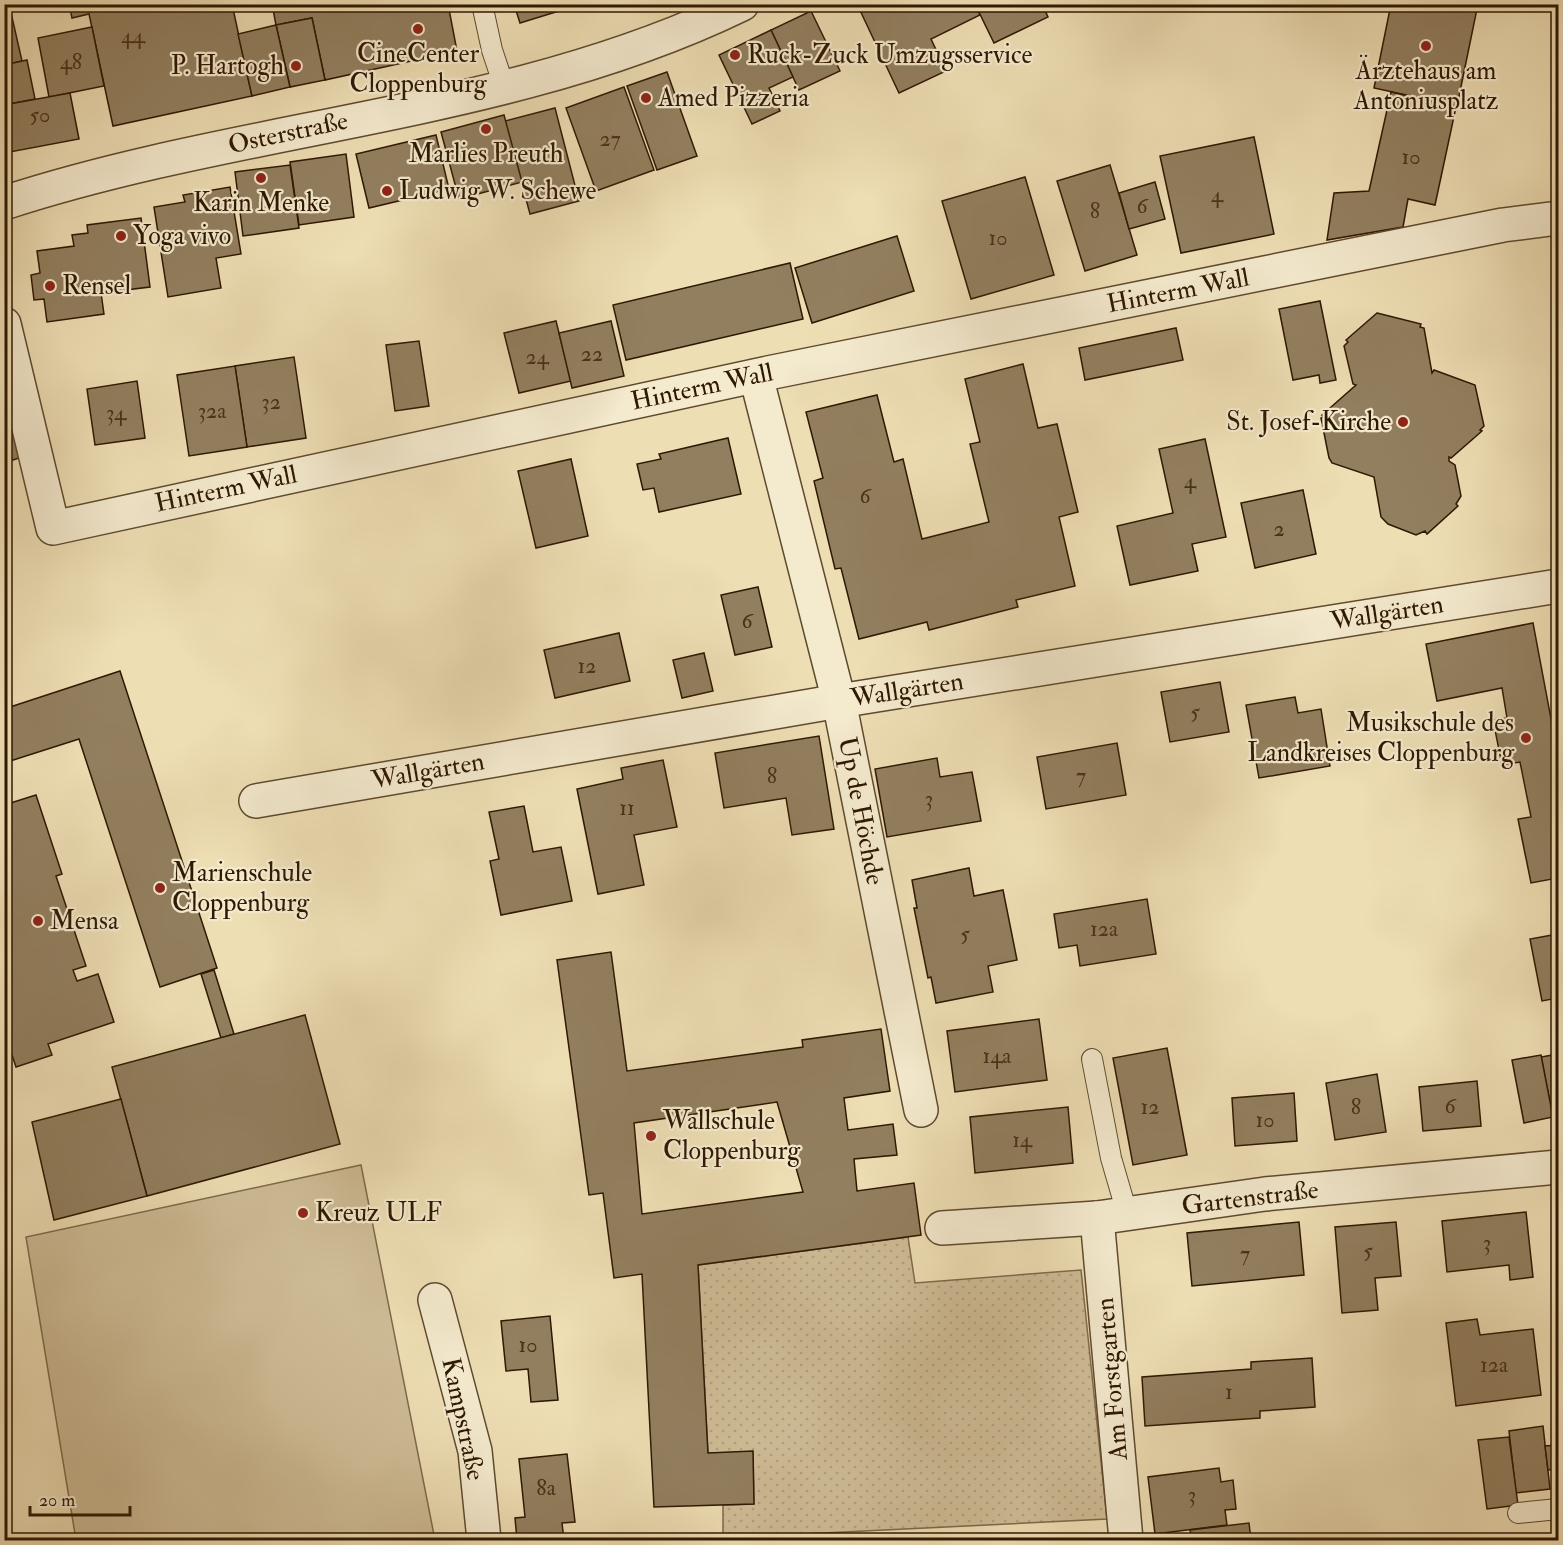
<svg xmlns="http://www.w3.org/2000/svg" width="1563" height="1545" viewBox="0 0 1563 1545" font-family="'IM FELL Double Pica',serif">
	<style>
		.park { fill: url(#park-dots); stroke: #7e6a4c; stroke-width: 1.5 }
		.pitch { fill: #cebc96; stroke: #7e6a4c; stroke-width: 1.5 }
		.building { fill: #927f5f; stroke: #2f1802; stroke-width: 1.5; fill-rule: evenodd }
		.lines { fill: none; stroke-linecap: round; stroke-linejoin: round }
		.service-casing { stroke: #5f4a2e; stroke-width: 22 }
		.minor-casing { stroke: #5f4a2e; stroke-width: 36 }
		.tertiary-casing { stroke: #5f4a2e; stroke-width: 36 }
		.service { stroke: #f4eace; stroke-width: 20 }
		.minor { stroke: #f4eace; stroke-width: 33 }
		.tertiary { stroke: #f4eace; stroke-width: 33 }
		.poi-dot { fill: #8f2418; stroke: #f4eace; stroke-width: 2 }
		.labels { text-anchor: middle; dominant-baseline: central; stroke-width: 4.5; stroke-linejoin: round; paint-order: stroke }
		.number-label { font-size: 22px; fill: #483219 }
		.poi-label { font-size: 26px; fill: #2f1802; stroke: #f4eace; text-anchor: start }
		.street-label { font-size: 26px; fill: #2f1802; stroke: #f4eace }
	</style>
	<defs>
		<pattern id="park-dots" width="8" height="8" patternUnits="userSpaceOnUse" patternTransform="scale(1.5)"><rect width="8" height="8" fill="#cebc96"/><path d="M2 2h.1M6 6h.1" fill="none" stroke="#b1a180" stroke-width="1.8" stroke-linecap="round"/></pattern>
	</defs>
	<rect width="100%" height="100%" fill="#eedeb4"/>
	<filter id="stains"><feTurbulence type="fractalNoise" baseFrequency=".00333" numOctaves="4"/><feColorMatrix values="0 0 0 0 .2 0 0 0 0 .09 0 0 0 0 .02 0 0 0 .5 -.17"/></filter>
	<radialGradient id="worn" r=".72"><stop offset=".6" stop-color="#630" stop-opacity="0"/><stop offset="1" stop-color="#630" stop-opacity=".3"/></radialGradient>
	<!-- park -->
	<polygon class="park" points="908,1237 915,1283 1081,1270 1107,1519 723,1538 723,1505 754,1504 753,1452 708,1453 698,1265"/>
	<!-- pitch -->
	<polygon class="pitch" points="361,1165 435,1540 76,1540 26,1237"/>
	<!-- building -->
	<g class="building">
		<polygon points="4,4 9,4 22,61 4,65"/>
		<polygon points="69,4 232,4 252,96 113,126 89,14 72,18"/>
		<polygon points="272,4 448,4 457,51 325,80 312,18 276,25"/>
		<polygon points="514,4 571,4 572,7 520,23"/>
		<polygon points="857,4 975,4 980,15 931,39 946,71 899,93"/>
		<polygon points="975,4 1042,4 1048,17 994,43"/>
		<polygon points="1391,4 1478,4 1457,106 1374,88"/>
		<polygon points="811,11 840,71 799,90 771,30"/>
		<polygon points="312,18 325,80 290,87 276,25"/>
		<polygon points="276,25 290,87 252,96 238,34"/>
		<polygon points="92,27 104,86 49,97 38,38"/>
		<polygon points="771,30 793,77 769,88 780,111 752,124 719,55"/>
		<polygon points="27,60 35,99 4,105 4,65"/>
		<polygon points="667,72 697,156 657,170 627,86"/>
		<polygon points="624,87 654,170 596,191 566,108"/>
		<polygon points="1391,92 1456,107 1435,205 1408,199 1403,227 1327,240 1334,193 1369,191"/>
		<polygon points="70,93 79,139 10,152 4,125 4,105"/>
		<polygon points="555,108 579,201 530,214 505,121"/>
		<polygon points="504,115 522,182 459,199 441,132"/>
		<polygon points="436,135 449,189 369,208 356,154"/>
		<polygon points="1254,137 1274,234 1181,253 1160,156"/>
		<polygon points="346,154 354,217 299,225 290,162"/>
		<polygon points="290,165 299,228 243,236 235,172"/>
		<polygon points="1110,165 1137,255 1085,271 1057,181"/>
		<polygon points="1025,177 1054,275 971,299 942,201"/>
		<polygon points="1155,182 1165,219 1129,229 1119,193"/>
		<polygon points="230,187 241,254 216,258 221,288 168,297 154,207 185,202 183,195"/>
		<polygon points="141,218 150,287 101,293 104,314 47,322 44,299 34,300 31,275 40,273 37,251 74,246 72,235 88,233 87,225"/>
		<polygon points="897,236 914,291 812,323 795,268"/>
		<polygon points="790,263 803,319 626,360 613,305"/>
		<polygon points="1320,301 1336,380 1320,383 1319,375 1293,380 1279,309"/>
		<polygon points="1377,313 1421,324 1420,327 1424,328 1432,373 1434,370 1475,385 1484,426 1480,430 1482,431 1451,458 1449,457 1449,461 1455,465 1461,496 1456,504 1458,506 1427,534 1425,531 1416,535 1388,524 1381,517 1374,477 1332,463 1329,458 1321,418 1324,416 1322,415 1356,385 1353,384 1344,346 1348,342 1346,340"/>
		<polygon points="556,321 571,381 519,393 504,333"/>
		<polygon points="611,321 624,376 572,388 559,333"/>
		<polygon points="1176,328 1183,360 1085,380 1079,348"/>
		<polygon points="419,341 429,406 395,411 386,345"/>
		<polygon points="294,357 306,438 247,447 235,366"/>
		<polygon points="1023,364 1038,428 1057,424 1078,512 1059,517 1075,586 1016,600 1018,607 929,630 927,622 859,639 841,568 835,569 814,481 823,478 806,412 877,395 894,462 903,459 922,539 989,522 970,444 980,442 965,379"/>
		<polygon points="235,366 247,447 189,456 177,375"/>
		<polygon points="137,381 145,438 95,445 87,389"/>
		<polygon points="6,409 22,457 4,463 4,410"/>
		<polygon points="728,438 741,494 659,512 654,488 643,490 637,464 661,459 659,454"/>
		<polygon points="1205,439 1226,537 1192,544 1198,571 1130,585 1117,526 1173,513 1159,449"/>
		<polygon points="571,459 588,536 536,548 518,471"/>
		<polygon points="1303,490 1316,554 1255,568 1241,503"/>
		<polygon points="758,587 772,647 735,655 721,595"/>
		<polygon points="1533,623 1558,756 1558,878 1531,883 1518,819 1531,817 1520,762 1502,765 1493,720 1507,718 1502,688 1437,701 1426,644"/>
		<polygon points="619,633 630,681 555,698 544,650"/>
		<polygon points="704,653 713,691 682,698 673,660"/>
		<polygon points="120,671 217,968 160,987 79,739 4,763 4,699 7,708"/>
		<polygon points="1220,682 1229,732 1170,742 1161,692"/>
		<polygon points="1295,697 1298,713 1321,709 1330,766 1259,778 1246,705"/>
		<polygon points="819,736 834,829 792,835 786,798 724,808 715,753"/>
		<polygon points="1117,743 1126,795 1046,809 1037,757"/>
		<polygon points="937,758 940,777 972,772 981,821 887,837 875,769"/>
		<polygon points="663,760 677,827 634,835 644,885 598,894 577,789 623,779 621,768"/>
		<polygon points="36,795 62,874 56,876 86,966 73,970 77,981 98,974 114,1022 48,1044 52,1055 16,1067 4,1031 4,805"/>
		<polygon points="524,806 533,852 561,847 572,901 501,915 490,861 499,859 489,812"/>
		<polygon points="969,868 974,896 1003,890 1017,960 988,966 993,992 936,1003 931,977 928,978 914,908 917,908 912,880"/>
		<polygon points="1147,899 1156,954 1080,966 1077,945 1059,948 1054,914"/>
		<polygon points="1558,934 1558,998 1542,1001 1530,939"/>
		<path d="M611,952L627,1071L803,1047L802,1040L881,1029L890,1091L844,1098L848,1130L893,1124L897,1155L854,1159L857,1191L914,1183L921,1235L698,1265L708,1453L753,1451L754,1504L654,1507L642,1274L614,1278L603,1193L589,1195L557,960ZM777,1102L803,1192L642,1214L634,1123Z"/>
		<polygon points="214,970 234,1034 221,1038 201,974"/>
		<polygon points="305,1015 340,1144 147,1196 112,1067"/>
		<polygon points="1039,1019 1047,1080 955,1092 947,1031"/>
		<polygon points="1167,1048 1187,1155 1133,1165 1113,1058"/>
		<polygon points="1558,1054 1558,1118 1553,1119 1541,1057"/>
		<polygon points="1541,1055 1553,1117 1524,1123 1512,1060"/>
		<polygon points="1377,1074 1386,1132 1335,1140 1326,1083"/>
		<polygon points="1477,1081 1481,1126 1423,1131 1419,1087"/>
		<polygon points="1294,1093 1297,1141 1235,1146 1232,1098"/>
		<polygon points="121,1099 147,1196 54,1220 32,1122"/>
		<polygon points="1068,1107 1073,1163 975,1173 970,1117"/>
		<polygon points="1526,1212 1533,1277 1510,1280 1509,1265 1447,1272 1442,1221"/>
		<polygon points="1299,1222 1304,1275 1192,1286 1187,1233"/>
		<polygon points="1396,1222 1401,1276 1375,1278 1378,1310 1342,1313 1335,1227"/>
		<polygon points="550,1316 558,1400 531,1402 528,1369 506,1371 501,1321"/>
		<polygon points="1477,1319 1480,1335 1533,1329 1541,1395 1456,1406 1446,1323"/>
		<polygon points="1312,1358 1315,1407 1260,1411 1260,1418 1145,1426 1142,1377 1251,1369 1251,1362"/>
		<polygon points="1543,1426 1550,1489 1516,1493 1509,1431"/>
		<polygon points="1509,1437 1518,1505 1487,1509 1478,1440"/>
		<polygon points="1558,1445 1558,1469 1548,1470 1545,1446"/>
		<polygon points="567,1454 575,1522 562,1523 564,1540 517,1540 515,1518 525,1517 519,1459"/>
		<polygon points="1219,1468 1221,1482 1233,1480 1236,1509 1225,1510 1227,1525 1155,1534 1148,1477"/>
		<polygon points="1249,1523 1251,1540 1192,1540 1190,1530"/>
	</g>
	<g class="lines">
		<defs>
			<g id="service">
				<polyline points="482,4 492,50 504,86"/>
				<polyline points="1092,1059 1111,1158 1127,1213"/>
				<polyline points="1518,1513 1558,1509"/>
			</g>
			<g id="minor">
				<polyline points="4,324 53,528 768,373 1503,225 1558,218"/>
				<polyline points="756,376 839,701 921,1110"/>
				<polyline points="256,801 839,701 1558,586"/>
				<polyline points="1097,1218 1126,1540"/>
				<polyline points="942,1228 1097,1218 1265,1194 1558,1167"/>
				<polyline points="435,1300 475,1451 484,1540"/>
			</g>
			<path id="tertiary" d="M4,203C246,124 512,116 742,4"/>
		</defs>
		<!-- service casing -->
		<use href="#service" class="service-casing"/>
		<!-- minor casing -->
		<use href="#minor" class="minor-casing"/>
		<!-- tertiary casing -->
		<use href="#tertiary" class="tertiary-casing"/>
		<!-- service -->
		<use href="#service" class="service"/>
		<!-- minor -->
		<use href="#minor" class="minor"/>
		<!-- tertiary -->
		<use href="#tertiary" class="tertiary"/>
	</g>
	<!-- markers -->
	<g class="poi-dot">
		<circle cx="418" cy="29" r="6"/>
		<circle cx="1426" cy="46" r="6"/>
		<circle cx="735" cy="55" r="6"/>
		<circle cx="296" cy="66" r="6"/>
		<circle cx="646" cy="98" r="6"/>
		<circle cx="486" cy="129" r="6"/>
		<circle cx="261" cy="178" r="6"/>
		<circle cx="387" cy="191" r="6"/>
		<circle cx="121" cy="236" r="6"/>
		<circle cx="50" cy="286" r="6"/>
		<circle cx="1403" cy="422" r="6"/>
		<circle cx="1526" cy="738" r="6"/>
		<circle cx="160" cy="888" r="6"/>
		<circle cx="38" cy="921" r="6"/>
		<circle cx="651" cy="1136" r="6"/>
		<circle cx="303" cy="1213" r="6"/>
	</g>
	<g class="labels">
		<!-- number labels -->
		<g class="number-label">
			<text x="133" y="36">44</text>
			<text x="71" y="62">48</text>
			<text x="40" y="115">50</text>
			<text x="610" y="139">27</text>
			<text x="1411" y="157">10</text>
			<text x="1217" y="195">4</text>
			<text x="1142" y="206">6</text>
			<text x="1095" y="211">8</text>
			<text x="998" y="238">10</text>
			<text x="592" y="354">22</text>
			<text x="537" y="357">24</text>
			<text x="271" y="402">32</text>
			<text x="212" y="411">32a</text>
			<text x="116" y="413">34</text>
			<text x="1190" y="481">4</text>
			<text x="865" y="496">6</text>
			<text x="1279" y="529">2</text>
			<text x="747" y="621">6</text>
			<text x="587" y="666">12</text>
			<text x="1195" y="712">5</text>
			<text x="772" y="776">8</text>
			<text x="1081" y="776">7</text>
			<text x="929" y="799">3</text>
			<text x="627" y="808">11</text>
			<text x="1104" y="929">12a</text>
			<text x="965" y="934">5</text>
			<text x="997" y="1056">14a</text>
			<text x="1450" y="1106">6</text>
			<text x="1150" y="1107">12</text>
			<text x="1356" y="1107">8</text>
			<text x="1265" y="1120">10</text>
			<text x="1022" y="1140">14</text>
			<text x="1487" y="1243">3</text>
			<text x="1368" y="1251">5</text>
			<text x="1245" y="1254">7</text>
			<text x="528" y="1345">10</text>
			<text x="1494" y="1365">12a</text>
			<text x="1229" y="1392">1</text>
			<text x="546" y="1488">8a</text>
			<text x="1192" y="1495">3</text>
		</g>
		<!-- poi labels -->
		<g class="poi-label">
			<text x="418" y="54" text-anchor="middle">CineCenter<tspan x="418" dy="30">Cloppenburg</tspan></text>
			<text x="747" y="55">Ruck-Zuck Umzugsservice</text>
			<text x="284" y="66" text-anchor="end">P. Hartogh</text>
			<text x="1426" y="71" text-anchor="middle">Ärztehaus am<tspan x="1426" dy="30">Antoniusplatz</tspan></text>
			<text x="658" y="98">Amed Pizzeria</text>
			<text x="486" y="154" text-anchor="middle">Marlies Preuth</text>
			<text x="399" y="191">Ludwig W. Schewe</text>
			<text x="261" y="203" text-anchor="middle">Karin Menke</text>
			<text x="133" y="236">Yoga vivo</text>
			<text x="62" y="286">Rensel</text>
			<text x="1391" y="422" text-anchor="end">St. Josef-Kirche</text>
			<text x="1514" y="723" text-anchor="end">Musikschule des<tspan x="1514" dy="30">Landkreises Cloppenburg</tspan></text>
			<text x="172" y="873">Marienschule<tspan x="172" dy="30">Cloppenburg</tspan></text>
			<text x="50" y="921">Mensa</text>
			<text x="663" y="1121">Wallschule<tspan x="663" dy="30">Cloppenburg</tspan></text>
			<text x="315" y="1213">Kreuz ULF</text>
		</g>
		<!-- street labels -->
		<g class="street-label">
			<text transform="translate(288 133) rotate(-12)">Osterstraße</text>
			<text transform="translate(1178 291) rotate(-11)">Hinterm Wall</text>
			<text transform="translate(702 387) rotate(-12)">Hinterm Wall</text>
			<text transform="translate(226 489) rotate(-12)">Hinterm Wall</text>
			<text transform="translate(1387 613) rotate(-9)">Wallgärten</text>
			<text transform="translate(907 690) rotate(-9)">Wallgärten</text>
			<text transform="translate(428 771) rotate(-10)">Wallgärten</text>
			<text transform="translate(861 811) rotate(79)">Up de Höchde</text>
			<text transform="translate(1250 1198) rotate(-7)">Gartenstraße</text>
			<text transform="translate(1112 1379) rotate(-95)">Am Forstgarten</text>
			<text transform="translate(463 1419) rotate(78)">Kampstraße</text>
		</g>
	</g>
	<!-- margin -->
	<rect width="1563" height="1545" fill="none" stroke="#eedeb4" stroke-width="24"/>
	<rect x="6" y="6" width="1551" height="1533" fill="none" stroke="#2f1802" stroke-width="3"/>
	<rect x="12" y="12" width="1539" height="1521" fill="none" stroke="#2f1802" stroke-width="1.5"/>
	<!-- scale -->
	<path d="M30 1506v9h100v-9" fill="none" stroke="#2f1802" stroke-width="3"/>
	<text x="39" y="1506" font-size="18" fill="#2f1802" stroke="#f4eace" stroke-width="4.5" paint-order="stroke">20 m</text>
	<rect width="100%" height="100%" filter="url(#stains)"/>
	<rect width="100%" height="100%" fill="url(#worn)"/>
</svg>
